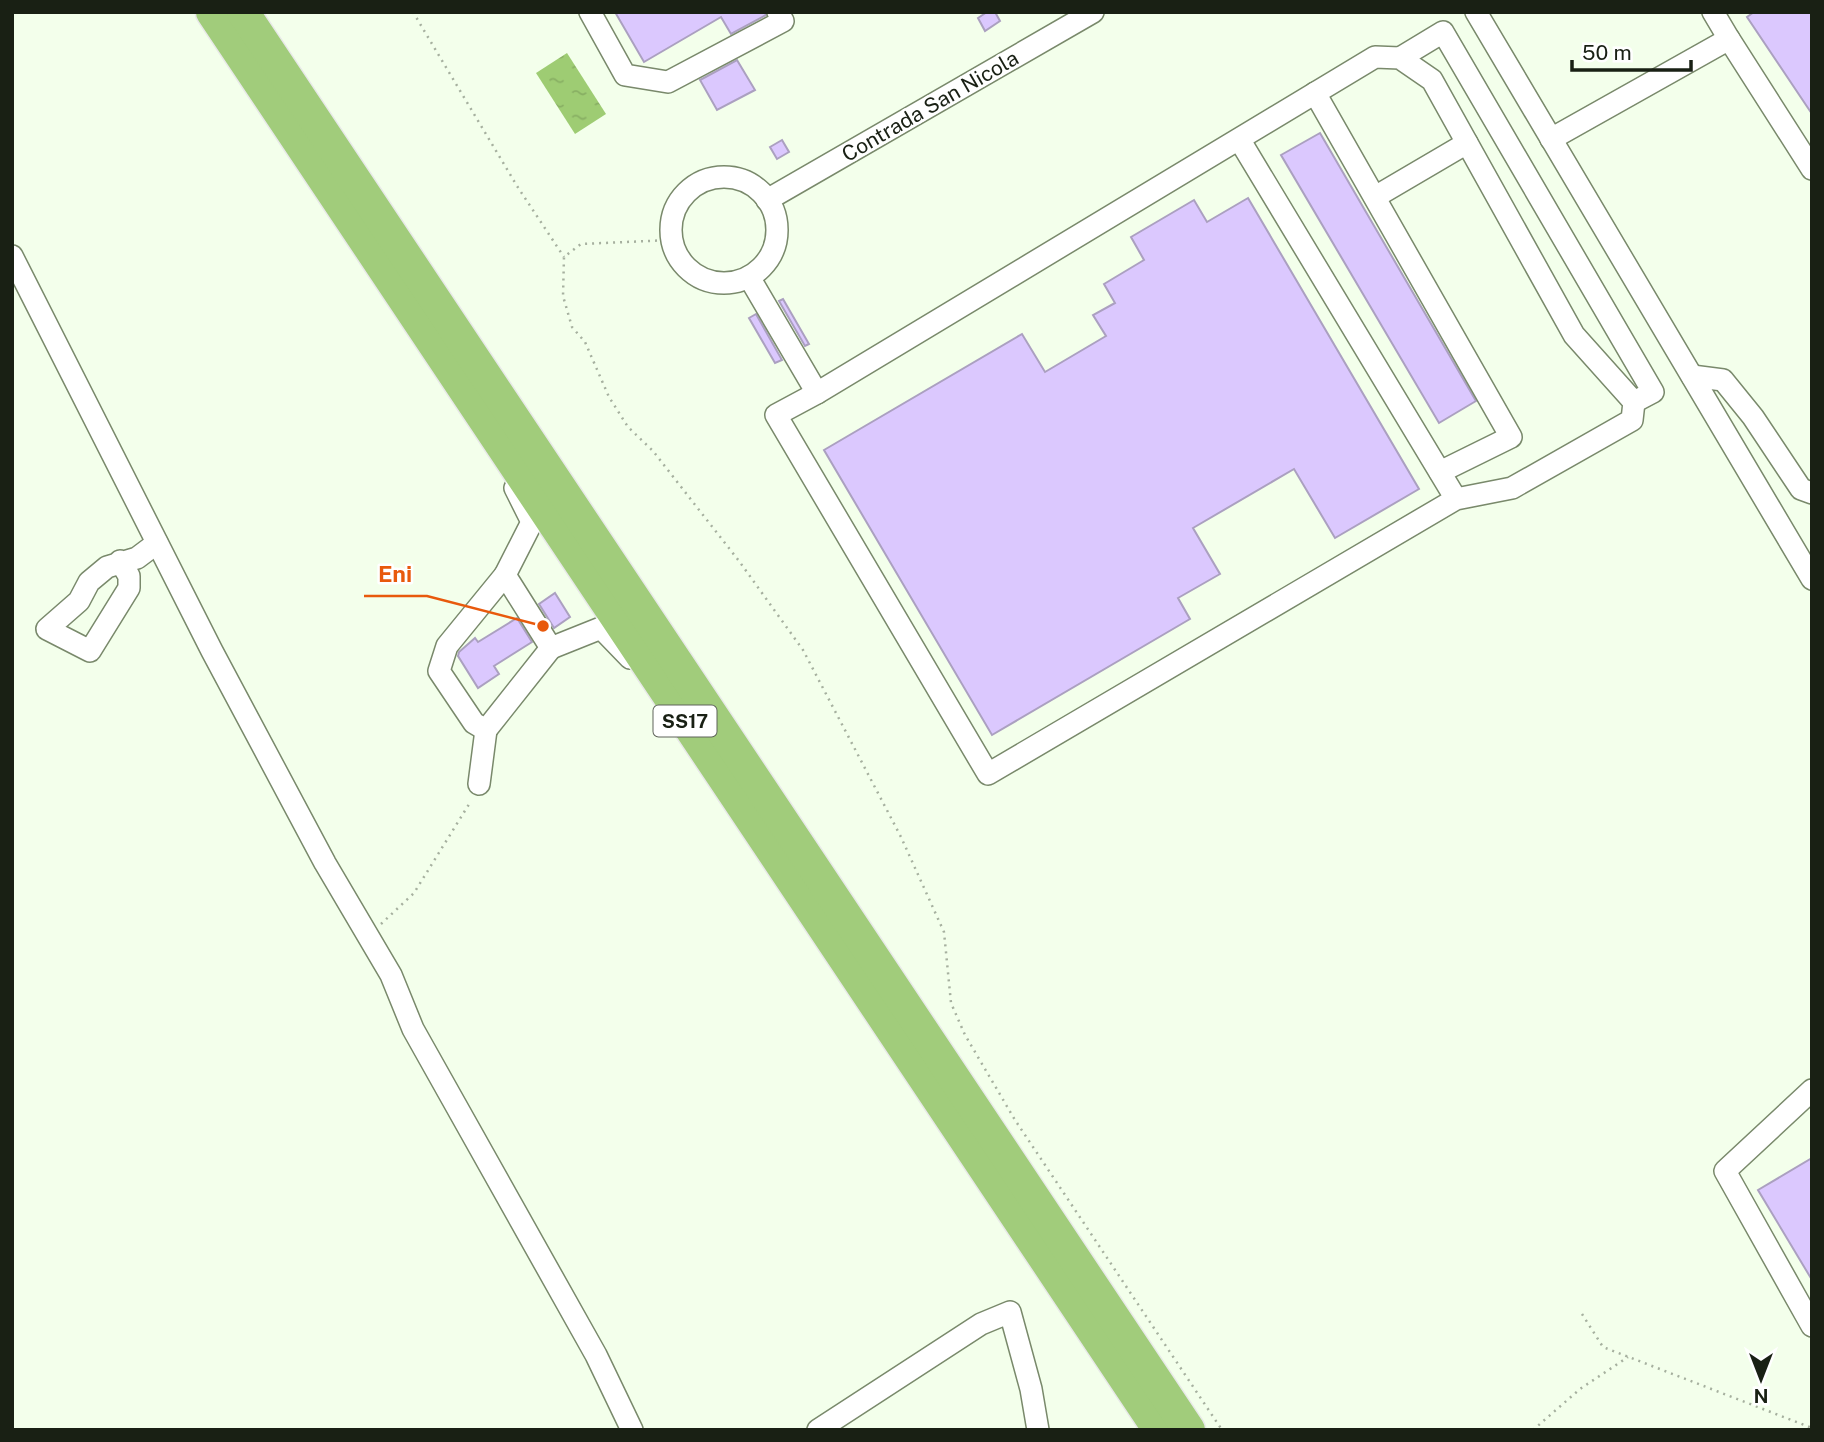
<svg xmlns="http://www.w3.org/2000/svg" width="1824" height="1442" viewBox="0 0 1824 1442" font-family="'Public Sans',sans-serif">
	<style>
		.water { fill: url(#water-ripples) }
		.building { fill: #dbc8fe; stroke: #aba0c0; stroke-width: 2 }
		.lines { fill: none; stroke-linecap: round; stroke-linejoin: round }
		.minor-casing { stroke: #79896b; stroke-width: 24 }
		.highway-casing { stroke: #e8e9e8; stroke-width: 35 }
		.path { stroke: #a6b09f; stroke-width: 2.5; stroke-dasharray: 2 5; stroke-linecap: butt }
		.minor { stroke: #fff; stroke-width: 21 }
		.highway { stroke: #a1cc7b; stroke-width: 32 }
		.labels { text-anchor: middle; dominant-baseline: central; stroke-width: 5; stroke-linejoin: round; paint-order: stroke }
		.shield { fill: #fff; stroke: #5e635a; stroke-width: 2 }
		.shield-label { font-size: 19px; font-weight: bold; fill: #192014 }
		.street-label { font-size: 21px; fill: #192014; stroke: #fff }
		.leader { fill: none; stroke: #e8590c; stroke-width: 2.5 }
		.callout-dot { fill: #e8590c; stroke: #fff; stroke-width: 2.5 }
		.callout-label { font-size: 23px; text-anchor: middle; font-weight: bold; fill: #e8590c; stroke: #fff; stroke-width: 5; stroke-linejoin: round; paint-order: stroke }
	</style>
	<defs>
		<pattern id="water-ripples" width="26" height="14" patternUnits="userSpaceOnUse" patternTransform="scale(1.75)"><rect width="26" height="14" fill="#9ecc73"/><path d="M2 4q2-2 4 0t4 0M15 11q2-2 4 0t4 0" fill="none" stroke="#88af63"/></pattern>
	</defs>
	<rect width="100%" height="100%" fill="#f3ffeb"/>
	<!-- water -->
	<polygon class="water" points="567,53 606,114 575,134 536,73"/>
	<!-- building -->
	<g class="building">
		<polygon points="615,12 765,12 766,15 731,34 721,17 644,62"/>
		<polygon points="987,12 995,12 1000,21 985,31 978,18"/>
		<polygon points="1754,12 1812,12 1812,114 1747,17"/>
		<polygon points="737,60 755,90 717,110 700,80"/>
		<polygon points="1320,133 1476,401 1439,423 1281,155"/>
		<polygon points="782,140 789,152 777,159 770,147"/>
		<polygon points="1248,198 1419,489 1335,538 1294,469 1193,528 1220,574 1178,598 1190,619 992,735 824,450 1022,334 1045,372 1106,336 1093,315 1115,303 1104,284 1144,260 1131,237 1194,200 1207,222"/>
		<polygon points="783,299 809,344 805,346 779,301"/>
		<polygon points="756,314 782,360 775,363 749,318"/>
		<polygon points="555,593 570,617 554,628 539,604"/>
		<polygon points="517,618 532,642 494,666 499,674 478,688 458,656 459,652 475,638 478,642"/>
		<polygon points="1812,1158 1812,1280 1758,1190"/>
	</g>
	<g class="lines">
		<defs>
			<g id="minor">
				<polyline points="590,12 625,75 668,82 783,21 778,12"/>
				<polyline points="1476,12 1812,579"/>
				<polyline points="1713,12 1729,39"/>
				<polyline points="1400,58 1443,32 1653,392 1634,402"/>
				<polyline points="1315,93 1511,437 1440,472"/>
				<polyline points="1239,139 1456,499 988,774 776,415 817,393 1375,57 1400,58 1432,80 1574,335 1634,402 1632,420 1512,488 1456,499"/>
				<polyline points="1551,139 1729,39 1812,169"/>
				<circle cx="724" cy="230" r="53"/>
				<polyline points="1375,197 1467,143"/>
				<polyline points="767,200 1093,12"/>
				<polyline points="12,256 212,651 325,863 391,975 413,1029 596,1355 632,1430"/>
				<polyline points="749,277 817,393"/>
				<polyline points="1692,376 1723,380 1753,417 1801,489 1812,493"/>
				<polyline points="515,488 532,522 505,575 551,648 601,628 630,658"/>
				<polyline points="120,561 129,576 129,588 90,651 47,629 79,601 89,582 107,567 137,558 157,543"/>
				<polyline points="505,575 447,646 439,671 474,723 486,730 551,648"/>
				<polyline points="479,784 486,730"/>
				<polyline points="1812,1090 1725,1171 1812,1326"/>
				<polyline points="818,1430 981,1324 1010,1312 1031,1389 1038,1430"/>
			</g>
			<g id="highway">
				<polyline points="212,12 1159,1430"/>
				<polyline points="243,12 1189,1430"/>
			</g>
		</defs>
		<!-- minor casing -->
		<use href="#minor" class="minor-casing"/>
		<!-- highway casing -->
		<use href="#highway" class="highway-casing"/>
		<!-- path -->
		<g class="path">
			<polyline points="413,12 517,186 564,257"/>
			<polyline points="671,240 581,244 564,257 563,296 572,327 585,342 609,397 628,427 653,451 739,561 803,650 901,837 944,932 951,1003 965,1035 1015,1120 1222,1430"/>
			<polyline points="381,924 414,893 471,801"/>
			<polyline points="1582,1314 1603,1347 1812,1428"/>
			<polyline points="1533,1430 1580,1389 1628,1357"/>
		</g>
		<!-- minor -->
		<use href="#minor" class="minor"/>
		<!-- highway -->
		<use href="#highway" class="highway"/>
	</g>
	<g class="labels">
		<!-- shield labels -->
		<rect class="shield" x="653.5" y="705.5" width="63" height="31" rx="5"/>
		<g class="shield-label">
			<text x="685" y="721">SS17</text>
		</g>
		<!-- street labels -->
		<g class="street-label">
			<text transform="translate(930 106) rotate(-30)">Contrada San Nicola</text>
		</g>
	</g>
	<!-- callouts -->
	<path class="leader" d="M543 626L427 596H364"/>
	<circle class="callout-dot" cx="543" cy="626" r="7"/>
	<g class="callout-label">
		<text x="395" y="582">Eni</text>
	</g>
	<!-- border -->
	<rect width="1824" height="1442" fill="none" stroke="#192014" stroke-width="28"/>
	<!-- north arrow -->
	<g transform="translate(1761 1379) rotate(180)" stroke="#ffffff" stroke-width="5" paint-order="stroke">
	<path d="M0-5L12 26L0 18L-12 26Z" fill="#192014"/>
	<text y="-10" font-size="19" font-weight="bold" text-anchor="middle" fill="#192014">N</text>
	</g>
	<!-- scale -->
	<path d="M1572 60v10h119v-10" fill="none" stroke="#192014" stroke-width="3.5"/>
	<text x="1582" y="60" font-size="21" fill="#192014" stroke="#ffffff" stroke-width="5" paint-order="stroke">50 m</text>
</svg>
